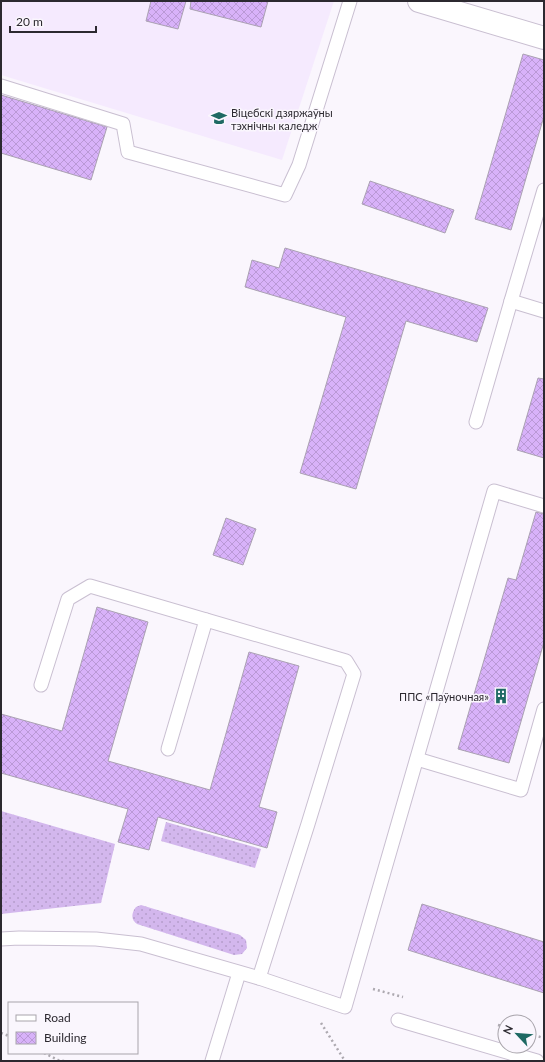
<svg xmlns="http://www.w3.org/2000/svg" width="545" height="1062" viewBox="0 0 545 1062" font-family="Lato,sans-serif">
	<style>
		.built { fill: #f5eafe }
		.grass { fill: url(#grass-dots) }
		.building { fill: url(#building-cross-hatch); stroke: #aaa1b2 }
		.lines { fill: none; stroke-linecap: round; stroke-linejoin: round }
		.service-casing { stroke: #c9bfd1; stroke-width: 15 }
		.minor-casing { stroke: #c9bfd1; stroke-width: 24 }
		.path { stroke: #ada9b0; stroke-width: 2.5; stroke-dasharray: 2 3; stroke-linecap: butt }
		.service { stroke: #fff; stroke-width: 13 }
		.minor { stroke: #fff; stroke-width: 22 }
		.labels { text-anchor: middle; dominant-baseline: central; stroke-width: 3; stroke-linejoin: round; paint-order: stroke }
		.poi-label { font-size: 11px; fill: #2c2930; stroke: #faf6fd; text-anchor: start }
	</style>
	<defs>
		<pattern id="grass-dots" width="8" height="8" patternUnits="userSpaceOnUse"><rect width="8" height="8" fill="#d3b7ed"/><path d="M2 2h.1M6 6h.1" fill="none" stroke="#b59dcc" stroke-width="1.8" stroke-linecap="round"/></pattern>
		<pattern id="building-cross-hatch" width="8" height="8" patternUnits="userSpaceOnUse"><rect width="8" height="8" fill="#d8b2f9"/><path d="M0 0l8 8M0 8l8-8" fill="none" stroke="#ba99d6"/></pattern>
	</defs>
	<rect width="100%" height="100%" fill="#faf6fd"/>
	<!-- built -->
	<polygon class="built" points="1,1 334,1 282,160 1,75"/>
	<!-- grass -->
	<g class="grass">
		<polygon points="1,811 115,844 101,903 1,914"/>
		<polygon points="166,822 261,849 255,868 161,841"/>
		<path d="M141,905L240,935L246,940L247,948L242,954L234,955L137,924C131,920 131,913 136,907Z"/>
	</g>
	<!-- building -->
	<g class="building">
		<polygon points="151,1 186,1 178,29 146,21"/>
		<polygon points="191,1 268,1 261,27 190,9"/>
		<polygon points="523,54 544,60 544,116 511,230 475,219"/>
		<polygon points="1,95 107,127 91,180 1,153"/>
		<polygon points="370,181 454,210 445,233 362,204"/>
		<polygon points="285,248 488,308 477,342 406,321 356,489 300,473 346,317 245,287 252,260 279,268"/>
		<polygon points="538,378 544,379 544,458 517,450"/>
		<polygon points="536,512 544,514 544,642 509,763 458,749 508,578 516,580"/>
		<polygon points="226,518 256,529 243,565 213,555"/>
		<polygon points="97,607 148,622 108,761 210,790 249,652 299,666 259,807 277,812 267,848 158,817 149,850 118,842 128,809 1,773 1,714 62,731"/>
		<polygon points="422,904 544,942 544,993 408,950"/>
	</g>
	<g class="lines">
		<defs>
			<g id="service">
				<polyline points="1,86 123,124 128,152 285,195 299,165 350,1"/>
				<polyline points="544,190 511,301 544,311"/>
				<polyline points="476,422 511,301"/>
				<polyline points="41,685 68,599 90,586 346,661 354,674 308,824 259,978"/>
				<polyline points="168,749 206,620"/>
				<polyline points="417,759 521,790 544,709"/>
				<polyline points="1,939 19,938 96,939 141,944 259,978 345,1007 494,491 544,506"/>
				<polyline points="398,1020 537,1061"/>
				<polyline points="212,1061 239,973"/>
			</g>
			<polyline id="minor" points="419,1 544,38"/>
		</defs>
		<!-- service casing -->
		<use href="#service" class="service-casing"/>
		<!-- minor casing -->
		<use href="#minor" class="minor-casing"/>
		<!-- path -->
		<g class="path">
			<polyline points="373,989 403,997"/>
			<polyline points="321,1023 345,1061"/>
			<polyline points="498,1025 505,1027"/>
			<polyline points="1,1033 9,1036"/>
			<polyline points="529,1034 544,1038"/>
			<polyline points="44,1053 58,1060 64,1061"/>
		</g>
		<!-- service -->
		<use href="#service" class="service"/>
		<!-- minor -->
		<use href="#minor" class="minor"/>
	</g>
	<!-- icons -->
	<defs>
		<symbol id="university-bare" viewBox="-9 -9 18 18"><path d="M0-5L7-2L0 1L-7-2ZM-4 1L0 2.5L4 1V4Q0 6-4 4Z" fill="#1e6963" stroke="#faf6fd" stroke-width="2.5" paint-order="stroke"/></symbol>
		<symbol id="building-bare" viewBox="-9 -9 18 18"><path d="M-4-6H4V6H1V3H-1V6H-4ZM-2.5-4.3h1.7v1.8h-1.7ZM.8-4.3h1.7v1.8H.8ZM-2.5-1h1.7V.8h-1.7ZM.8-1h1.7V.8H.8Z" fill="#1e6963" stroke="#faf6fd" stroke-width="2.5" paint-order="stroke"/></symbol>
	</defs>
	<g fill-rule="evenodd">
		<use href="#university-bare" x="208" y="107" width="22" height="22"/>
		<use href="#building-bare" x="490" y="685" width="22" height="22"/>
	</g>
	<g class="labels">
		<!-- poi labels -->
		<g class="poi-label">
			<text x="231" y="112">Віцебскі дзяржаўны<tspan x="231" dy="13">тэхнічны каледж</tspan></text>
			<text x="489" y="696" text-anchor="end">ППС «Паўночная»</text>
		</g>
	</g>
	<!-- border -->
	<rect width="545" height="1062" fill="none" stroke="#2c2930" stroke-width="4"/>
	<!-- legend -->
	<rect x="8" y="1002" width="130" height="52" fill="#faf6fd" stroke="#a8a4ab"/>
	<rect x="16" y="1015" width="20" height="6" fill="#ffffff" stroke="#a8a4ab"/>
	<text x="44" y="1022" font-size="12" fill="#2c2930">Road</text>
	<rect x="16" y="1032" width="20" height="12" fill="url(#building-cross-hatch)" stroke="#a8a4ab"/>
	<text x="44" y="1042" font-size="12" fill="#2c2930">Building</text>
	<!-- north arrow -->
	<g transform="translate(517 1034) rotate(296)"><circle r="19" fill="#faf6fd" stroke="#a8a4ab"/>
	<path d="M0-3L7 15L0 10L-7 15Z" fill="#1e6963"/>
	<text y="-6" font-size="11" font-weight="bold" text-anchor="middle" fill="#2c2930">N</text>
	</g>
	<!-- scale -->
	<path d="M10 26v6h86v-6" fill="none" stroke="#2c2930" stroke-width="2"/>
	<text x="16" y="26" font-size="12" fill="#2c2930" stroke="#faf6fd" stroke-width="3" paint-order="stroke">20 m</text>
</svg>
